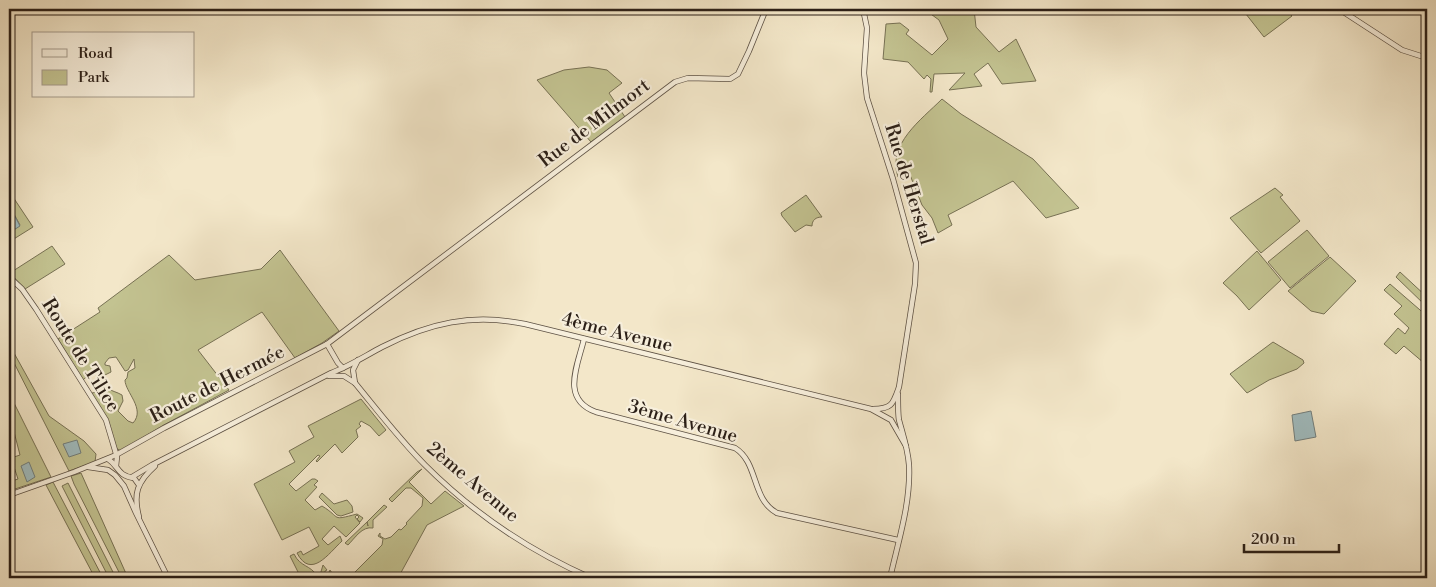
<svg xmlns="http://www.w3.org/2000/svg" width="1436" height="587" viewBox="0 0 1436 587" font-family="'Libre Bodoni',serif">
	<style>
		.green { fill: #c3c391; stroke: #777154 }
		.water { fill: #a0bdc1; stroke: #717e7d }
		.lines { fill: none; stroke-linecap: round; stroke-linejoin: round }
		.tertiary-casing { stroke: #5d5144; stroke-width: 6 }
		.tertiary { stroke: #f7efdc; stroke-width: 4.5 }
		.labels { text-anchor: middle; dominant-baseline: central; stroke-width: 4.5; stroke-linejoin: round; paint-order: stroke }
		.street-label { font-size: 19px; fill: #2b1f17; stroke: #f7efdc }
	</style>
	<rect width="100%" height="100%" fill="#f3e7c9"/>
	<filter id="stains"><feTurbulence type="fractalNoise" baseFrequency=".004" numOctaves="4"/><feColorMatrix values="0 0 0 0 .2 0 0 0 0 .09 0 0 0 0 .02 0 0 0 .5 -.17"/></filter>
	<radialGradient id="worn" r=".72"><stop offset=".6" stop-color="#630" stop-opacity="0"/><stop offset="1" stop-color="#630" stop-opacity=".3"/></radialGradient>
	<!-- green -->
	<g class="green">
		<polygon points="924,9 974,9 976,27 999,52 1016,39 1036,81 1002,84 988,63 974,74 982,86 949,90 965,73 934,74 932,92 930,92 931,79 927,75 924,79 908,62 883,59 886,24 900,23 909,30 906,34 932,55 948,39 939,20"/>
		<polygon points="1242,9 1286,9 1292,16 1264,37"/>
		<polygon points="589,67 607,70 622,83 609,93 625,117 591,142 537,80 564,70"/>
		<path d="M942,99L961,114L1033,159L1079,208L1046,218L1013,181L948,215L952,225L938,233L932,218L922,205L910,175L898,177C887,144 921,120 942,99Z"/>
		<polygon points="1275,188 1283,195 1280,197 1300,221 1261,253 1230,218"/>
		<polygon points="9,191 33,227 9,242 9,233 20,225 9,205"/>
		<path d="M806,195L822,217C816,217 812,220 812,226L806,225L795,232L782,216L781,213Z"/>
		<polygon points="1307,230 1329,256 1290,288 1268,262"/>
		<polygon points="52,246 65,264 25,289 9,272 9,267 13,271"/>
		<path d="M280,250L339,331L322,343L295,358L262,312L198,350L229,390L162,426L121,451L114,447L106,420L92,399V393L103,391L107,388C111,391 117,392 122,395L123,401L118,411L128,421L133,423C146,409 125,392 125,380L127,378L128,372L135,368L134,359L128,370L125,371L116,357L109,358L105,363V365L110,366L111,372L103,376L97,367L83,380L58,339L100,312L98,308L169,255L195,280L261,269Z"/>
		<polygon points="1257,251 1281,280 1249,310 1237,296 1223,283"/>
		<polygon points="1330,257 1356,281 1324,314 1311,311 1288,291"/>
		<polygon points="1400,272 1427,297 1427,307 1396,277"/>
		<polygon points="1390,284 1427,316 1427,359 1424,363 1404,346 1396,354 1384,344 1398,328 1405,334 1409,328 1394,314 1402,306 1384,290"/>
		<polygon points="9,340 14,353 49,416 84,441 96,454 95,462 69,471 9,353"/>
		<polygon points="1273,342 1303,360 1304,363 1297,369 1269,380 1247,393 1230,374"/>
		<polygon points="9,393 51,477 9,491 9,482 18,479 11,458 20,455 12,424 9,425"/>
		<path d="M361,399L386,430L379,436L370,426L361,421L359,424L361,426L356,430L358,437L342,453L335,444L317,462L316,461L320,456L318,455L289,484L296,491L312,479H315L318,481L314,485L317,487L305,500L315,510L322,506C342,518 330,521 357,514L363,518L360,522L357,519L359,517L357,515L355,517L360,523L346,537L334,526L322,539L328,545L340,536L342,541C329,553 311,580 297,553L301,551L303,555L319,546L309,527L282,540L254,484L295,462L289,451L314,437L308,426Z"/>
		<polygon points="422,469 409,482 431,504 445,491 464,506 427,525 398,578 349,578 382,545 383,539 378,536 380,533 380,536 385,539 391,537 399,529 401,530 407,524 406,523 422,506 423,498 411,488 406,488 392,502 389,499 417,472"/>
		<polygon points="81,473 128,578 122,578 74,484 71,476"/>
		<polygon points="53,482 103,578 95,578 46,485"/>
		<polygon points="68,483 116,578 109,578 62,486"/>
		<polygon points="322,493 334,504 347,500 352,506 353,512 341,516 337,515 319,497"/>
		<path d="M384,505L387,507L373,520V528C362,526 355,538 348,545L345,543L367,522L368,526L367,522Z"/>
		<path d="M294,554C300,567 311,565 317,576L320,575L323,565L327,570L325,571V574H328L330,570L332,573L326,578H301L290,556Z"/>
	</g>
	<!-- water -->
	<g class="water">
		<polygon points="9,205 20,226 9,233"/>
		<polygon points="1311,411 1316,437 1295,441 1292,415"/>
		<polygon points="77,440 81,453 69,457 63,444"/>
		<polygon points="29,462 35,477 27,482 21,466"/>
	</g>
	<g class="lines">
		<defs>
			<g id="tertiary">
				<path d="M863,9L867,28L864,73L867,98L893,179L916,263L915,284L899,387C893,404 892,409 873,409"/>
				<polyline points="1339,9 1402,50 1427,58"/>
				<polyline points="9,277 22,289 36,309 106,420 117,457 116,466"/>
				<path d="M584,339C578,365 560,399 596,412L735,448C759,463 751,499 777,513L898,540"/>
				<polyline points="327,344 338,363 343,368"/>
				<path d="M329,376H344L355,383C378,411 400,440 425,465C472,512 530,551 591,578"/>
				<polyline points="355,383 353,370 358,360"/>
				<path d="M108,459C119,466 117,476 134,478L139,485"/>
				<polyline points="88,467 108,470 115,475 124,486 136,513 168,578"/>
				<path d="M132,477L152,465L331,373C348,367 365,356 382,347C429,323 472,313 525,324L871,409L891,420L906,446"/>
				<polyline points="9,495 74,472 116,455 164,428 327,344 675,82 688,78 730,79 738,74 749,51 766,9"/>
				<path d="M139,517C133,494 137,482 155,466"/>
				<path d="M890,578C898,542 911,503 909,465C908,449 903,435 899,420C898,415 898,401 898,394"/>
			</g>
		</defs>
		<!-- tertiary casing -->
		<use href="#tertiary" class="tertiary-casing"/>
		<!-- tertiary -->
		<use href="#tertiary" class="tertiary"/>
	</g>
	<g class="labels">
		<!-- street labels -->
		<g class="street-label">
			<text transform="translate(594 123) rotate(-37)">Rue de Milmort</text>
			<text transform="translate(909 184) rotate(73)">Rue de Herstal</text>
			<text transform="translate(617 332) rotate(14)">4ème Avenue</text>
			<text transform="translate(81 355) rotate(58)">Route de Tilice</text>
			<text transform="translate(217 384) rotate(-27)">Route de Hermée</text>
			<text transform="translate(683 421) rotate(16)">3ème Avenue</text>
			<text transform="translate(473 482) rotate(40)">2ème Avenue</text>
		</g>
	</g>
	<!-- margin -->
	<rect width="1436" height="587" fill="none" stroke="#f3e7c9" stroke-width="30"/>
	<rect x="10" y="10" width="1416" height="567" fill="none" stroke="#2b1f17" stroke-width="2.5"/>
	<rect x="15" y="15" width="1406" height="557" fill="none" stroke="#2b1f17"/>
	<!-- legend -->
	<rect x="32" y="32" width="162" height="65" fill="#f7efdc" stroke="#a59c8d"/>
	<rect x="42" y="49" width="25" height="8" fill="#f7efdc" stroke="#a59c8d"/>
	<text x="78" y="58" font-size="15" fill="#2b1f17">Road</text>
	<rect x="42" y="70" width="25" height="15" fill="#c3c391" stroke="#a59c8d"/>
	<text x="78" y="82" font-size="15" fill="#2b1f17">Park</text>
	<!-- scale -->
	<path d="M1244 544v8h95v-8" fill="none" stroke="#2b1f17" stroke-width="2.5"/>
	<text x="1251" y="544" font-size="15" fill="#2b1f17" stroke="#f7efdc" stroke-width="4" paint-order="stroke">200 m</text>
	<rect width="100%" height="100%" filter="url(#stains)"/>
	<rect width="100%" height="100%" fill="url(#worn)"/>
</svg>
